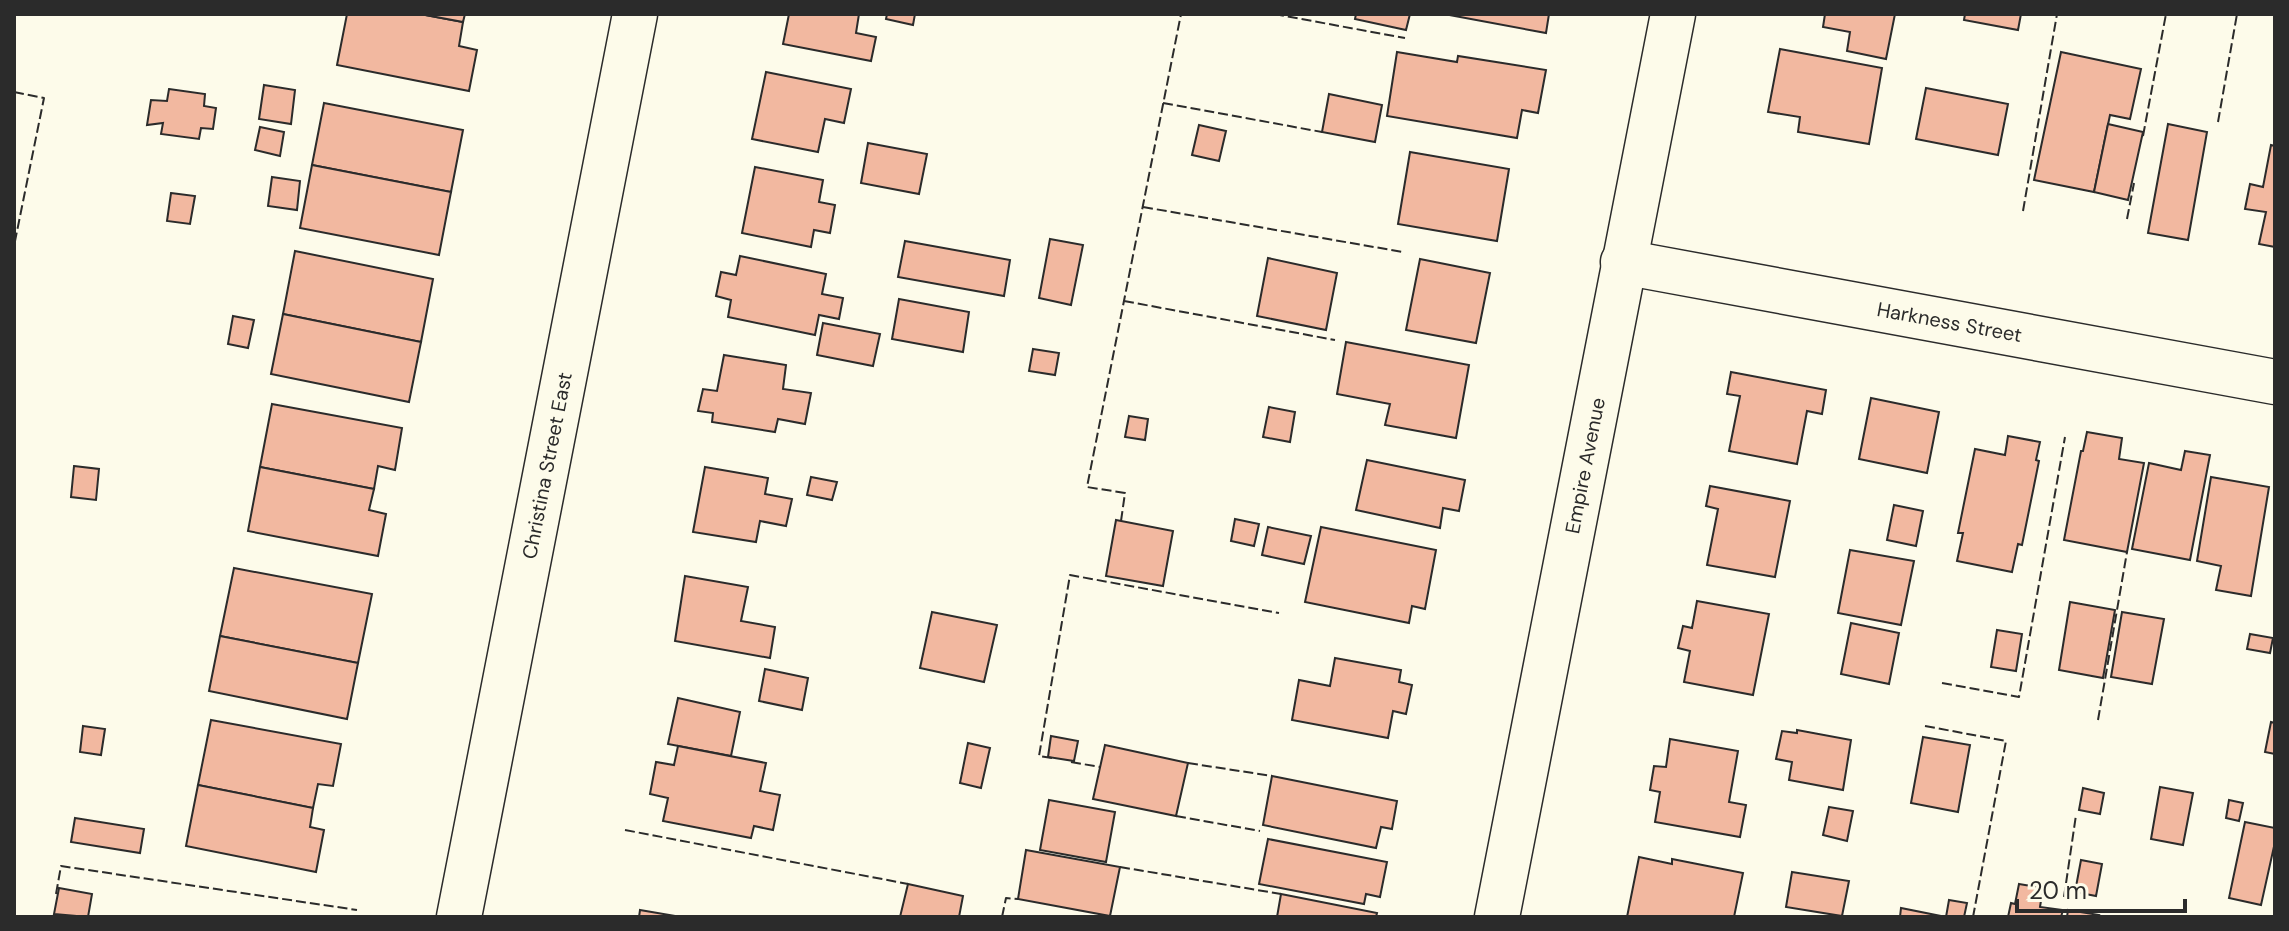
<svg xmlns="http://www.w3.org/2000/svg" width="2289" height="931" viewBox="0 0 2289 931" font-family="'DM Sans',sans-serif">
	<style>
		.building { fill: #f2b8a0; stroke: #2b2b2b; stroke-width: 2 }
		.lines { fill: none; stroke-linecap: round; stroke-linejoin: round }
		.minor-casing { stroke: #2b2b2b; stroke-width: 47 }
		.minor { stroke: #fdfbea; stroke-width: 44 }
		.fence { stroke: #2b2b2b; stroke-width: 2; stroke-dasharray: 10 4; stroke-linecap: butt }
		.labels { text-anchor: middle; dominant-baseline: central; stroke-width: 6; stroke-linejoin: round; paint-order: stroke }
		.street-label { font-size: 20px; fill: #2b2b2b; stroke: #fdfbea }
	</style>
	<rect width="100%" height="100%" fill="#fdfbea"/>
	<!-- building -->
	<g class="building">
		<polygon points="347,14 420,14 463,22 459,46 477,50 469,91 337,65"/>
		<polygon points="420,14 465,14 463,22"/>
		<polygon points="789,14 859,14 856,33 876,37 871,61 783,44"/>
		<polygon points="887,14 915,14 913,25 886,19"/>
		<polygon points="1356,14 1410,14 1406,30 1355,19"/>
		<polygon points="1444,14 1549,14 1546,33"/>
		<polygon points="1825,14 1895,14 1886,59 1847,51 1850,32 1823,27"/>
		<polygon points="1965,14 2021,14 2018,30 1964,20"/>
		<polygon points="1780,49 1882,68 1869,144 1798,132 1800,117 1768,112"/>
		<polygon points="1397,52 1457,62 1458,56 1546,70 1538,113 1522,110 1517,138 1387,116"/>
		<polygon points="2061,52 2141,69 2130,119 2110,115 2094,192 2034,180"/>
		<polygon points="766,72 851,89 844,123 825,119 818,152 752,139"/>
		<polygon points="264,85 295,90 291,124 259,119"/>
		<polygon points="1926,88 2008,104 1998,155 1916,139"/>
		<polygon points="169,89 205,94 204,106 216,108 213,129 201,128 199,139 161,134 163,123 147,125 151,100 167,101"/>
		<polygon points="1329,94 1382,105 1375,142 1322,132"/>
		<polygon points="324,103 463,130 451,192 312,165"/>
		<polygon points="2108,124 2143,132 2128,200 2094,192"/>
		<polygon points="2168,124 2207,132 2188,240 2148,233"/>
		<polygon points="1199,125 1226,131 1219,161 1192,155"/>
		<polygon points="260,127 284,132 280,156 255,150"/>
		<polygon points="868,143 927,154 919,194 861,183"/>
		<polygon points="2271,145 2275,146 2275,247 2259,244 2266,212 2245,209 2250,184 2263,187"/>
		<polygon points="1410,152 1509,169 1497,241 1398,224"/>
		<polygon points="312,165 451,192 439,255 300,228"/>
		<polygon points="755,167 823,180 819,202 835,205 830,233 814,230 811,247 742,233"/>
		<polygon points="272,177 300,181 297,210 268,206"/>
		<polygon points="171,193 195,196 190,224 167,221"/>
		<polygon points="1050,239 1083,245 1071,305 1039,298"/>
		<polygon points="905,241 1010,260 1004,296 898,277"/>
		<polygon points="295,251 433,279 421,342 283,314"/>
		<polygon points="740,256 826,274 822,294 843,298 839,319 819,315 815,335 728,317 731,300 716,296 721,272 736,275"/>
		<polygon points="1268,258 1337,273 1326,330 1257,316"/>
		<polygon points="1420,259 1490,273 1476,343 1406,330"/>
		<polygon points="899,299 969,312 963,352 892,339"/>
		<polygon points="283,314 421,342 409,402 271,374"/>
		<polygon points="233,316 254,320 248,348 228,344"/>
		<polygon points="823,323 880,334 873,366 817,355"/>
		<polygon points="1346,342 1469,365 1456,438 1385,425 1390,404 1337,394"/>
		<polygon points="1033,349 1059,353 1055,375 1029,371"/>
		<polygon points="724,355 786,365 783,389 811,393 805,424 778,419 775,432 712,422 713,413 698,411 703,389 717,391"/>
		<polygon points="1731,372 1826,390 1822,414 1807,411 1797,464 1729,451 1740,396 1727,394"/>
		<polygon points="1871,398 1939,412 1927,473 1859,459"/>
		<polygon points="272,404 402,428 395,470 378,466 374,489 260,467"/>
		<polygon points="1269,407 1295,412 1290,442 1263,437"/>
		<polygon points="1129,416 1148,419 1145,440 1125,437"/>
		<polygon points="2087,432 2122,438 2119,459 2144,463 2127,552 2064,540 2081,451 2083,451"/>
		<polygon points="2008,436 2040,442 2036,460 2039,461 2022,545 2018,544 2012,572 1957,561 1963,533 1958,533 1975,449 2005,455"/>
		<polygon points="2185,451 2210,455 2190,560 2132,549 2149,463 2181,470"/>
		<polygon points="1367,460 1465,480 1459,511 1443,508 1440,528 1356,510"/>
		<polygon points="74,466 99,469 96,500 71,497"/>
		<polygon points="260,467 374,489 369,510 386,514 378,556 248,531"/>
		<polygon points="705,467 768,478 765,494 792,499 786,526 760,521 756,542 693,532"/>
		<polygon points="811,477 837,482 832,500 807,495"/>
		<polygon points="2211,477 2269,487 2251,596 2216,590 2221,566 2197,561"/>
		<polygon points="1710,486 1790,501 1775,577 1707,565 1718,509 1706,506"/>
		<polygon points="1894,505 1923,511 1916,546 1887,540"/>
		<polygon points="1235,519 1259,524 1254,546 1231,541"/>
		<polygon points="1116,520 1173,531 1163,586 1106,576"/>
		<polygon points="1268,527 1311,536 1304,564 1262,555"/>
		<polygon points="1321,527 1436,550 1425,609 1412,606 1409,623 1305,602"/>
		<polygon points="1850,550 1914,561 1901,625 1838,613"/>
		<polygon points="234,568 372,594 358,663 220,636"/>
		<polygon points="685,576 748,587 741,621 775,627 770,658 675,641"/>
		<polygon points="1697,601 1769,614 1753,695 1684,682 1690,651 1678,648 1683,626 1692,628"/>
		<polygon points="2070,602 2115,610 2103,678 2059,670"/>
		<polygon points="932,612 997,625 984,682 920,668"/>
		<polygon points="2122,612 2164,619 2152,684 2111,677"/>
		<polygon points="1851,623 1899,633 1889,684 1841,674"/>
		<polygon points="1997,630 2022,634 2016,671 1991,667"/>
		<polygon points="2250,634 2273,638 2270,653 2247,649"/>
		<polygon points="220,636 358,663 347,719 209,691"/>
		<polygon points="1335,658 1401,670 1399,682 1412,685 1406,714 1393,711 1388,738 1292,720 1299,680 1330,686"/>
		<polygon points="765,669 808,678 802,710 759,701"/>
		<polygon points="678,698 740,712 731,756 668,744"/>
		<polygon points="211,720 341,744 333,786 318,784 313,808 198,785"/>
		<polygon points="2271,722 2275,723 2275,754 2265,752"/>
		<polygon points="83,726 105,729 101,755 80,752"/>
		<polygon points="1797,730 1851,740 1843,790 1789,780 1792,762 1776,759 1782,731 1797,733"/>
		<polygon points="1051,736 1078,741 1074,761 1048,757"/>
		<polygon points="1923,737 1970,745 1958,812 1911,803"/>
		<polygon points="1670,739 1738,751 1729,802 1746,805 1740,837 1655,822 1660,792 1650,790 1654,766 1666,767"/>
		<polygon points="968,743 990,748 981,788 960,783"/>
		<polygon points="1105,745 1188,763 1176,816 1093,799"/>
		<polygon points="678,746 766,763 760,791 780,795 773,830 754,826 751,838 663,821 668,798 650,794 656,762 674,765"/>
		<polygon points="1272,776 1397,801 1392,829 1381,827 1376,848 1263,825"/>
		<polygon points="198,785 313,808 310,827 324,830 316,872 186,846"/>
		<polygon points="2160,787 2193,793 2183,845 2151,839"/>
		<polygon points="2083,788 2104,793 2100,814 2079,810"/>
		<polygon points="1049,800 1115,812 1106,862 1040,850"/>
		<polygon points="2229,800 2243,803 2239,821 2226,818"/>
		<polygon points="1829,807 1853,811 1847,841 1823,835"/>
		<polygon points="75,818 144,829 140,853 71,842"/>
		<polygon points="2245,822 2275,828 2275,842 2261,905 2229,898"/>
		<polygon points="1268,839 1387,862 1380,897 1366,894 1364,904 1259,884"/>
		<polygon points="1026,850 1120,867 1110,916 1018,899"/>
		<polygon points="1639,857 1672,864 1672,859 1743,873 1734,917 1627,917"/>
		<polygon points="2081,860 2102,864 2096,896 2075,892"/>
		<polygon points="1792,872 1849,881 1842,916 1786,907"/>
		<polygon points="908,884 963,896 959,917 900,917"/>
		<polygon points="2019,884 2043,888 2040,907 2063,910 2061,917 2008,917 2011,903 2015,904"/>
		<polygon points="59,888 92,894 88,917 54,914"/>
		<polygon points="1281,894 1377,913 1376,917 1277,917"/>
		<polygon points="1949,900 1967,903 1964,917 1900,917 1901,908 1946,917"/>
		<polygon points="640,910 681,917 639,917"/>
		<polygon points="2068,910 2099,915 2098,917 2067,917"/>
	</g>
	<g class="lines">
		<defs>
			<g id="minor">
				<path id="s1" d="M1623,262L2275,382"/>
				<path id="s2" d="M459,917L635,14"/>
				<path id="s3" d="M1497,917L1673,14"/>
			</g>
		</defs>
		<!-- minor casing -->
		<use href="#minor" class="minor-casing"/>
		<!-- minor -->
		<use href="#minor" class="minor"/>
		<!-- fence -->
		<g class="fence">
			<polyline points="1274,14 1405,38"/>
			<polyline points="14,92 44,98 14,246"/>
			<polyline points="1163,103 1322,132"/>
			<polyline points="2218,122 2237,14"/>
			<polyline points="2143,136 2166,14"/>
			<polyline points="1143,207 1403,252"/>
			<polyline points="2023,211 2057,14"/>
			<polyline points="2127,219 2134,183"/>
			<polyline points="1124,301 1335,340"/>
			<polyline points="1121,521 1125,493 1087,487 1181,14"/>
			<polyline points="1942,683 2019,697 2065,437"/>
			<polyline points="2098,720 2127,552"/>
			<polyline points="1925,726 2006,741 1973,917"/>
			<polyline points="1052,758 1039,756 1070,575 1279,613"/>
			<polyline points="1071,762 1100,767"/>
			<polyline points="1188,763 1272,776"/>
			<polyline points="1176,816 1260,831"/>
			<polyline points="625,830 908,884"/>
			<polyline points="1120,867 1281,894"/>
			<polyline points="56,894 61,866 357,910"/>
			<polyline points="2064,897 2076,815"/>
			<polyline points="1002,917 1006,898 1018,899"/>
		</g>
	</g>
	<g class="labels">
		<!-- street labels -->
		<g class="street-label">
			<text stroke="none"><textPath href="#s1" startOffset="332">Harkness Street</textPath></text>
			<text stroke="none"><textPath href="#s3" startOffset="460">Empire Avenue</textPath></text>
			<text stroke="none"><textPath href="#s2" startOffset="460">Christina Street East</textPath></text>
		</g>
	</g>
	<!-- border -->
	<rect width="2289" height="931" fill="none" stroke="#2b2b2b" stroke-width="32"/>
	<!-- scale -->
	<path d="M2017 899v12h168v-12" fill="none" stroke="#2b2b2b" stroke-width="4"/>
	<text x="2029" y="899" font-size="24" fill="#2b2b2b" stroke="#fdfbea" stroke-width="6" paint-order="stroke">20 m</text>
</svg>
